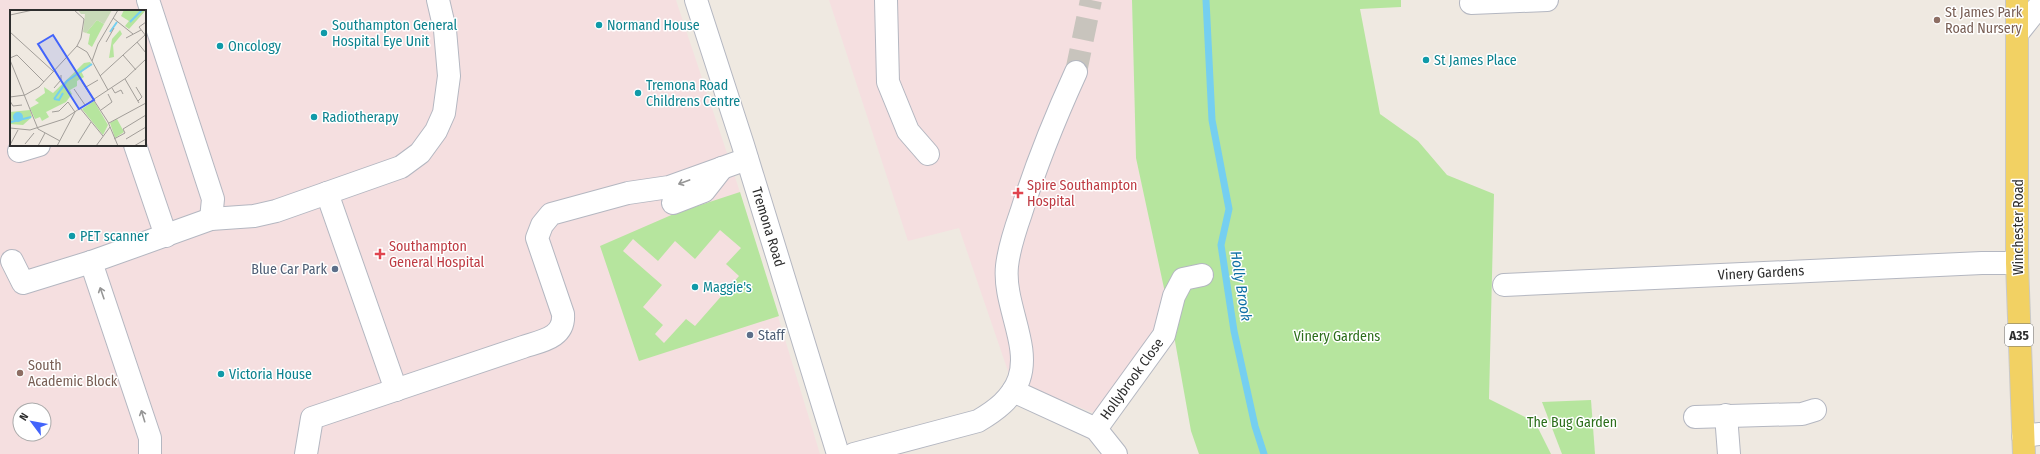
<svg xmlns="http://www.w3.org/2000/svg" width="2040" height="454" viewBox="0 0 2040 454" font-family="'Fira Sans Condensed',sans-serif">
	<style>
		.medical { fill: #f5dfe0; fill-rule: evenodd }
		.green { fill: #b6e59e; fill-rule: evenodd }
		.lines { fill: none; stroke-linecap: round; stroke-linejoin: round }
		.stream { stroke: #75cff0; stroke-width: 7 }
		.minor-tunnel { stroke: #c8c4bd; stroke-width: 22; stroke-dasharray: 22 11; stroke-linecap: butt }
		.minor-casing { stroke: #b4b7c1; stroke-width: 24 }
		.major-casing { stroke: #c9c9c9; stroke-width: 24 }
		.minor { stroke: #fff; stroke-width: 22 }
		.major { stroke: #f2d163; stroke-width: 22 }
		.oneway { stroke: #969696 }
		.education-dot { fill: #8d6e63; stroke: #fff; stroke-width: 1.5 }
		.culture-dot { fill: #0f9aa8; stroke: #fff; stroke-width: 1.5 }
		.health-dot { fill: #e0444e; stroke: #fff; stroke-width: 1.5 }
		.service-dot { fill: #5c6f8a; stroke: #fff; stroke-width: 1.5 }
		.labels { text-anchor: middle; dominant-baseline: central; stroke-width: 3; stroke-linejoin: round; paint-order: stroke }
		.shield { fill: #fff; stroke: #6d6d6d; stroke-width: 1 }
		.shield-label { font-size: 13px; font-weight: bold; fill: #2e2e2e }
		.education-label { font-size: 14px; fill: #785e54; stroke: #fff; text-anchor: start }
		.culture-label { font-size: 14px; fill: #0d838f; stroke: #fff; text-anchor: start }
		.health-label { font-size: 14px; fill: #be3a42; stroke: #fff; text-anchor: start }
		.street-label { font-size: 14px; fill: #2e2e2e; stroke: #fff }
		.service-label { font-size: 14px; fill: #4e5e75; stroke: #fff; text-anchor: end }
		.park-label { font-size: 14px; fill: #2c6e1b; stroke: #fff }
		.water-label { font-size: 15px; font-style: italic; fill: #0d6fa3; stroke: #fff }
		.inset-river { fill: none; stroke: #75cff0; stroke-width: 2 }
		.inset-road { fill: none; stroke: #a29e99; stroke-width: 1 }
		.view { fill: #4264fb; fill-opacity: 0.15; stroke: #4264fb; stroke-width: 2 }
		.inset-edge { fill: none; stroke: #2e2e2e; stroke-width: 2 }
	</style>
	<rect width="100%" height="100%" fill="#efe9e1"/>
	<!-- medical -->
	<g class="medical">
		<path d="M0,0H676L740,192L820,454H0ZM11,11H145V145H11ZM20,410H44V434H20Z"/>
		<polygon points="829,0 1132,0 1136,158 1173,330 1109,419 1011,380 959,228 908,241"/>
	</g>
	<!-- green -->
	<g class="green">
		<polygon points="1132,0 1401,0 1401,7 1360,9 1380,114 1418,141 1447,175 1494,194 1489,399 1535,422 1551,454 1199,454 1191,431 1173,330 1136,158"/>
		<path d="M740,192L779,316L639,361L600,246L676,213ZM720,230L741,248L726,264L739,276L695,326L686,319L664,343L655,334L663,325L643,307L662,285L623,251L633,239L658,261L675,241L695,259Z"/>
		<polygon points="1591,400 1595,454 1562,454 1542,402"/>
	</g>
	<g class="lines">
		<!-- stream -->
		<polyline class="stream" points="1206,0 1212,120 1229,209 1221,245 1234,331 1255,426 1264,454"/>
		<!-- minor-tunnel -->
		<polyline class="minor-tunnel" points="1076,72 1091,0"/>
		<defs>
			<g id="minor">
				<polyline points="148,0 213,199 211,219"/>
				<polyline points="696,0 743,145 838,454"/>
				<polyline points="886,0 888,82 908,131 928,154"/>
				<polyline points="1471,3 1547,0"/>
				<polyline points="2017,34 2040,5"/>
				<polyline points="135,145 166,236"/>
				<polyline points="19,151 39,145"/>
				<polyline points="327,193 396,390"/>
				<polyline points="673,203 704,191 722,168"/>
				<polyline points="12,261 23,283 91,262 211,219 254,216 276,211 401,167 420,153 436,131 444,113 449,76 445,30 438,0"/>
				<polyline points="91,262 150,438 150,454"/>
				<polyline points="1504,285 1982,263 2017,263"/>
				<polyline points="1013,391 1096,429 1116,454"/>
				<polyline points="1726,415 1729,454"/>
				<polyline points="1695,417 1802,414 1815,410"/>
				<polyline points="1096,429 1164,335 1174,296 1183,279 1202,275"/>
				<polyline points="2023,436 2040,434"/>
				<path d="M306,454L312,418L523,347C541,341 565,338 563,314L537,238L542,225L551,214L628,193L669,187L747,159"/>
				<path d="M854,454L978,421C995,411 1012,399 1019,379C1031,345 1003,304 1007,266C1009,248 1015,230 1021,213C1036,165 1055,118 1076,72"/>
			</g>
			<polyline id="major" points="2017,0 2017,263 2024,454"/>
		</defs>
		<!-- minor casing -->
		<use href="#minor" class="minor-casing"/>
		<!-- major casing -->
		<use href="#major" class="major-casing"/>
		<!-- minor -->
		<use href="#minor" class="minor"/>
		<!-- major -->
		<use href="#major" class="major"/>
	</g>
	<!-- one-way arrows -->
	<defs><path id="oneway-shaft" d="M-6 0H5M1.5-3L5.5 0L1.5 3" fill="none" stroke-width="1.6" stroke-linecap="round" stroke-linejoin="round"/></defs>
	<g class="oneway">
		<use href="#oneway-shaft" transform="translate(684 182) rotate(160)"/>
		<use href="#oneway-shaft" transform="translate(102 293) rotate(-109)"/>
		<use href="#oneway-shaft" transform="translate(143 416) rotate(-107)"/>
	</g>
	<!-- markers -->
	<g class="education-dot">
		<circle cx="1937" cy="20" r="4"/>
		<circle cx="20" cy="373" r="4"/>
	</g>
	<g class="culture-dot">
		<circle cx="599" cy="25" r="4"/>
		<circle cx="324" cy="33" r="4"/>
		<circle cx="220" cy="46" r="4"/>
		<circle cx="1426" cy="60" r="4"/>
		<circle cx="638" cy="93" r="4"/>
		<circle cx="314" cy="117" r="4"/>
		<circle cx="72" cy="236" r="4"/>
		<circle cx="695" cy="287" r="4"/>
		<circle cx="221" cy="374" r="4"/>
	</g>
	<g class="health-dot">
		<path d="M1016 187h4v4h4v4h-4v4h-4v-4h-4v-4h4z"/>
		<path d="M378 248h4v4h4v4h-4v4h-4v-4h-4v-4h4z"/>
	</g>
	<g class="service-dot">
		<circle cx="335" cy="269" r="4"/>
		<circle cx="750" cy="335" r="4"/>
	</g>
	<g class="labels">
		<!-- shield labels -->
		<rect class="shield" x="2005" y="324" width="28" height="22" rx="3"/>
		<g class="shield-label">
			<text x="2019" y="335">A35</text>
		</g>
		<!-- education labels -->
		<g class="education-label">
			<text x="1945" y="12">St James Park<tspan x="1945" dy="16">Road Nursery</tspan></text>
			<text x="28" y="365">South<tspan x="28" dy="16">Academic Block</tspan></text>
		</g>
		<!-- culture labels -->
		<g class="culture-label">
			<text x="332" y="25">Southampton General<tspan x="332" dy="16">Hospital Eye Unit</tspan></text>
			<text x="607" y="25">Normand House</text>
			<text x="228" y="46">Oncology</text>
			<text x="1434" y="60">St James Place</text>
			<text x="646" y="85">Tremona Road<tspan x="646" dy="16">Childrens Centre</tspan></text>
			<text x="322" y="117">Radiotherapy</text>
			<text x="80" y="236">PET scanner</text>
			<text x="703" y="287">Maggie's</text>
			<text x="229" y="374">Victoria House</text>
		</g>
		<!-- health labels -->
		<g class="health-label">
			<text x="1027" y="185">Spire Southampton<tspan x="1027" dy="16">Hospital</tspan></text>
			<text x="389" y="246">Southampton<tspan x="389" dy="16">General Hospital</tspan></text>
		</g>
		<!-- street labels -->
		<g class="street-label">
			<text transform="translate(768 227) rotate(73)">Tremona Road</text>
			<text transform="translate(2018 227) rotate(-90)">Winchester Road</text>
			<text transform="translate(1761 273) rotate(-3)">Vinery Gardens</text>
			<text transform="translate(1132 379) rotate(-54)">Hollybrook Close</text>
		</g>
		<!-- service labels -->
		<g class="service-label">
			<text x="327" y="269">Blue Car Park</text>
			<text x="758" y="335" text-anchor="start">Staff</text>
		</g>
		<!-- park labels -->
		<g class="park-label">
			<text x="1337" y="336">Vinery Gardens</text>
			<text x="1572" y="422">The Bug Garden</text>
		</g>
		<!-- water labels -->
		<g class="water-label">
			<text transform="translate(1241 286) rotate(81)">Holly Brook</text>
		</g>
	</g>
	<!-- overview -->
	<g transform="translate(10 10)">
		<rect width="136" height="136" fill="#efe9e1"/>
		<path d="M114,0H136L119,19L115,16L119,11L111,6ZM87,10L94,14L82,37L78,34L80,24L76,23ZM110,20L112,24L103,35L104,47L99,48L102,29ZM80,52L82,55L71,61L74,67L67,71V76L60,80L62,84L56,92L36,102L39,107L32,111L30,107L25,109L20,98L29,93L25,90L35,83L34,77L43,83L74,53ZM84,91L98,115L93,125L72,99ZM20,100L22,107L13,115L0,114V102ZM107,109L114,122L105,128L100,113Z" fill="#b6e59e"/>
		<path d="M68,0H102L94,14L87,10L76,23L73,22L75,4H71Z" fill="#c8d9b8"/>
		<path d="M3 107a5 5 0 1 1 10 0a5 5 0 1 1-10 0Z" fill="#75cff0"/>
		<path class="inset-river" d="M120,12L132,0M100,22L107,12M44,89L57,71L82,54M44,89L49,90L53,83M1,112L21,107"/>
		<path class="inset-road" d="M0,5L23,0M103,8L123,24M136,12L129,17L136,26M0,22L44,62M116,28L131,20M96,32L104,18M127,32L136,43M67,36L77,42L98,80M113,45L126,60M0,48L7,45L34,72M0,50L28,119L50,131M82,51L88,34L108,0M90,66L135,25M115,69L129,93M72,72L98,112L108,136M76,77L88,70M126,77L132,87L128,91M44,78L51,70V65M102,78L105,83L111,80L113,84M64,79L75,95M0,87L15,85L29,77L67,36L71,28L74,9L64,0M0,91L3,96L12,95M70,98L93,126M91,100L102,92L98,84M42,102L49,101L58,92L65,102L47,136M99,113L136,93M0,118L20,120L54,109L116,68L136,49M104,129L115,123L113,119L136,105M116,129L136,117M68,133L81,112M15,134L24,123M0,135L8,120M28,136L35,123M86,136L100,117M124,136L136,129"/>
		<path class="view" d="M43,25L84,90L69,99L28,34Z"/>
		<rect width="136" height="136" class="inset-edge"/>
	</g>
	<!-- north arrow -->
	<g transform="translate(32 422) rotate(302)"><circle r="19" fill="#ffffff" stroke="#ababab"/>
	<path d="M0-3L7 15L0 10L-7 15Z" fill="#4264fb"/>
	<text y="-6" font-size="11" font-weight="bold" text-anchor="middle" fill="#2e2e2e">N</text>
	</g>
</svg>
